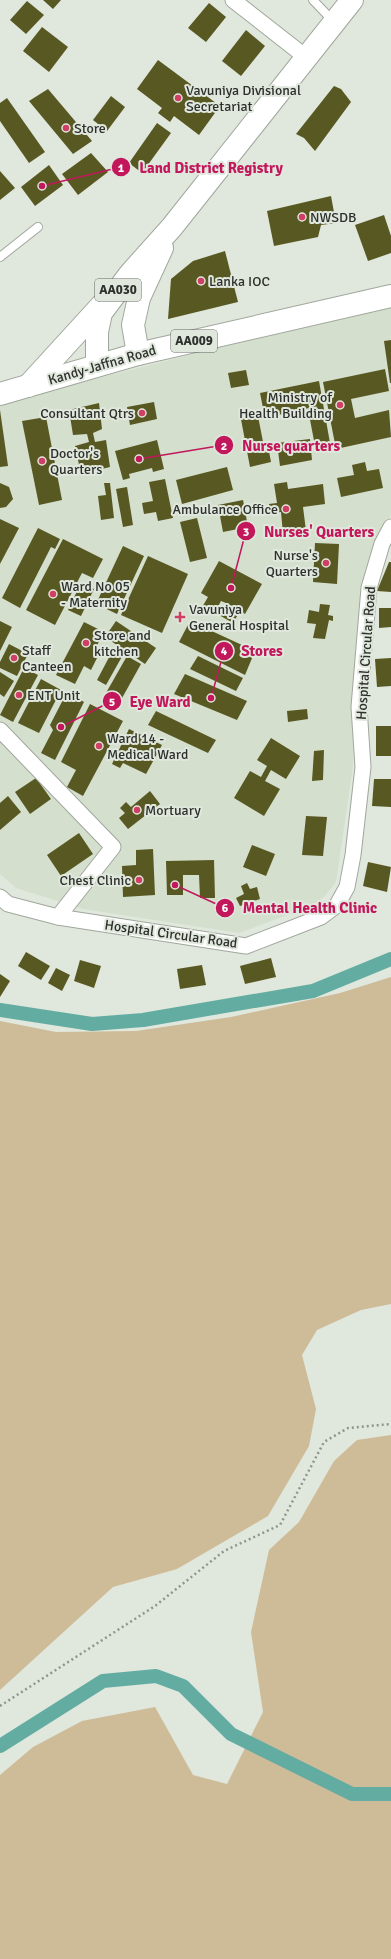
<svg xmlns="http://www.w3.org/2000/svg" width="391" height="1959" viewBox="0 0 391 1959" font-family="Signika,sans-serif">
	<style>
		.built { fill: #d4dfcd }
		.green { fill: #cebc99 }
		.lines { fill: none; stroke-linecap: round; stroke-linejoin: round }
		.canal { stroke: #63aca2; stroke-width: 14 }
		.building { fill: #585822 }
		.lane-casing { stroke: #a0a79c; stroke-width: 10 }
		.street-casing { stroke: #a0a79c; stroke-width: 17 }
		.highway-casing { stroke: #a0a79c; stroke-width: 24 }
		.path { stroke: #90958d; stroke-width: 2.5; stroke-dasharray: 2 3; stroke-linecap: butt }
		.lane { stroke: #fff; stroke-width: 8 }
		.street { stroke: #fff; stroke-width: 15 }
		.highway { stroke: #fff; stroke-width: 22 }
		.poi-dot { fill: #ce3f63; stroke: #e0e7dc; stroke-width: 1.5 }
		.labels { text-anchor: middle; dominant-baseline: central; stroke-width: 4; stroke-linejoin: round; paint-order: stroke }
		.shield { fill: #e0e7dc; stroke: #636761; stroke-width: 1 }
		.shield-label { font-size: 13px; font-weight: bold; fill: #2d302c }
		.poi-label { font-size: 14px; fill: #2d302c; stroke: #e0e7dc; text-anchor: start }
		.street-label { font-size: 14px; fill: #2d302c; stroke: #e0e7dc }
		.leader { fill: none; stroke: #c2185b; stroke-width: 1.5 }
		.callout-dot { fill: #c2185b; stroke: #e0e7dc; stroke-width: 1.5 }
		.mark-label { font-size: 12px; text-anchor: middle; font-weight: bold; fill: #fff }
		.callout-label { font-size: 15px; text-anchor: middle; font-weight: bold; fill: #c2185b; stroke: #e0e7dc; stroke-width: 4; stroke-linejoin: round; paint-order: stroke }
	</style>
	<rect width="100%" height="100%" fill="#e0e7dc"/>
	<!-- built -->
	<polygon class="built" points="391,304 391,515 375,542 365,573 355,661 353,766 336,882 325,896 311,906 239,933 83,909 16,888 0,874 0,403"/>
	<!-- green -->
	<g class="green">
		<polygon points="391,977 391,1304 361,1310 317,1330 302,1355 316,1409 309,1446 268,1516 177,1569 113,1587 0,1690 0,1021 56,1032 136,1031 231,1017 340,993"/>
		<polygon points="391,1435 391,1959 0,1959 0,1775 33,1747 82,1721 155,1707 193,1775 227,1784 263,1712 251,1632 269,1550 299,1522 334,1461 357,1440"/>
	</g>
	<g class="lines">
		<!-- canal -->
		<g class="canal">
			<polyline points="0,1010 92,1024 143,1020 313,991 391,959"/>
			<polyline points="0,1746 103,1681 156,1676 183,1686 231,1734 352,1794 391,1794"/>
		</g>
	</g>
	<!-- building -->
	<g class="building">
		<polygon points="43,0 61,0 53,9"/>
		<polygon points="27,1 44,15 26,34 10,20"/>
		<polygon points="209,3 226,17 206,42 188,28"/>
		<polygon points="42,27 68,47 49,72 23,51"/>
		<polygon points="246,30 265,46 241,76 222,61"/>
		<polygon points="158,60 220,106 199,135 174,116 170,122 158,113 162,108 137,89"/>
		<polygon points="334,86 341,89 351,102 315,151 304,138 296,134"/>
		<polygon points="48,89 92,141 73,154 29,101"/>
		<polygon points="111,96 125,107 107,131 93,120"/>
		<polygon points="7,98 45,152 29,163 0,121 0,103"/>
		<polygon points="157,123 171,133 142,173 129,163"/>
		<polygon points="91,153 108,172 78,195 62,174"/>
		<polygon points="49,165 63,185 35,206 21,187"/>
		<polygon points="0,171 15,188 0,200"/>
		<polygon points="331,196 336,223 321,225 318,237 274,246 267,211"/>
		<polygon points="384,215 391,236 391,253 368,261 355,225"/>
		<polygon points="225,251 238,302 168,319 171,279 193,261"/>
		<polygon points="391,340 391,383 390,383 384,341"/>
		<polygon points="385,369 389,391 351,399 355,418 389,410 391,437 336,449 323,382"/>
		<polygon points="246,370 249,385 231,388 228,373"/>
		<polygon points="319,381 330,443 315,446 308,409 318,406 265,418 260,393"/>
		<polygon points="154,402 157,419 130,425 127,407"/>
		<polygon points="99,403 102,429 93,433 95,442 106,440 110,467 81,474 75,446 89,442 87,434 73,435 69,410"/>
		<polygon points="0,410 8,466 0,467"/>
		<polygon points="257,411 264,447 268,446 271,462 250,467 240,414"/>
		<polygon points="46,417 62,500 39,505 22,421"/>
		<polygon points="310,439 312,460 280,466 277,443"/>
		<polygon points="157,440 164,469 153,472 152,468 129,474 130,478 123,480 115,451"/>
		<polygon points="365,462 367,471 379,469 383,488 341,497 337,478 354,475 352,465"/>
		<polygon points="227,467 233,490 182,504 176,480"/>
		<polygon points="165,479 173,518 158,521 156,512 144,514 142,503 153,501 149,482"/>
		<polygon points="287,482 288,489 323,484 325,504 303,507 306,531 283,534 281,512 270,513 269,504 277,503 274,484"/>
		<polygon points="0,483 9,487 13,499 6,507 0,508"/>
		<polygon points="104,483 110,483 114,518 101,520 98,496 106,495"/>
		<polygon points="127,487 133,525 123,527 116,489"/>
		<polygon points="243,500 248,527 223,532 218,505"/>
		<polygon points="197,518 207,558 190,562 180,522"/>
		<polygon points="0,519 19,528 0,564"/>
		<polygon points="38,528 60,539 55,549 51,547 20,608 2,598"/>
		<polygon points="63,539 103,559 93,578 82,573 55,625 26,610"/>
		<polygon points="315,543 339,544 337,584 313,582"/>
		<polygon points="123,546 144,556 117,614 96,604"/>
		<polygon points="148,556 188,574 162,633 121,615"/>
		<polygon points="219,561 262,584 245,614 240,611 233,623 219,615 226,603 221,601 213,616 201,609 208,597 201,593"/>
		<polygon points="389,562 391,562 391,592 377,591"/>
		<polygon points="81,583 94,589 81,616 68,610"/>
		<polygon points="320,604 330,605 328,615 333,616 333,621 329,620 325,639 313,638 316,624 307,623 309,610 319,612"/>
		<polygon points="379,608 391,608 391,627 379,628"/>
		<polygon points="0,621 12,627 0,651"/>
		<polygon points="116,621 156,648 145,664 105,637"/>
		<polygon points="190,621 255,651 245,675 179,642"/>
		<polygon points="84,622 104,632 93,653 98,656 91,670 84,666 75,684 56,675"/>
		<polygon points="9,644 28,654 17,676 0,668 0,662"/>
		<polygon points="114,648 124,653 106,685 97,680"/>
		<polygon points="127,656 141,664 117,707 102,700"/>
		<polygon points="198,656 243,678 236,691 190,669"/>
		<polygon points="391,658 391,686 377,687 375,659"/>
		<polygon points="24,668 38,675 13,722 0,715"/>
		<polygon points="0,672 14,681 4,697 0,694"/>
		<polygon points="185,674 247,701 237,720 174,694"/>
		<polygon points="41,679 61,690 39,733 18,723"/>
		<polygon points="67,692 84,702 55,760 41,753 53,730 50,725"/>
		<polygon points="90,704 123,721 83,796 67,787 76,770 61,762"/>
		<polygon points="307,709 308,719 288,722 287,711"/>
		<polygon points="156,711 216,740 208,753 148,725"/>
		<rect x="376" y="726" width="15" height="30"/>
		<polygon points="129,729 162,745 146,774 123,763 120,768 112,764"/>
		<polygon points="271,738 300,756 286,779 271,770 265,781 280,789 264,816 234,798 250,771 261,777 267,766 257,760"/>
		<polygon points="324,750 323,780 312,781 314,751"/>
		<polygon points="36,778 51,799 30,814 15,792"/>
		<polygon points="374,779 391,779 391,807 372,806"/>
		<polygon points="150,791 160,804 128,829 119,818 125,813 120,808 126,802 131,807"/>
		<polygon points="8,796 21,812 0,830 0,803"/>
		<polygon points="306,816 327,817 323,856 302,855"/>
		<polygon points="79,833 93,854 61,876 47,855"/>
		<polygon points="252,845 275,854 266,876 243,867"/>
		<polygon points="153,849 155,895 123,897 122,866 136,865 136,850"/>
		<polygon points="214,860 215,898 200,898 199,875 183,875 183,895 167,895 166,861"/>
		<polygon points="368,862 391,867 387,892 363,886"/>
		<polygon points="247,883 250,889 257,887 260,899 240,906 236,898 244,894 241,886"/>
		<polygon points="26,952 50,966 41,980 18,966"/>
		<polygon points="271,958 276,977 245,984 240,966"/>
		<polygon points="80,960 101,966 94,988 74,981"/>
		<polygon points="202,965 206,985 180,989 177,969"/>
		<polygon points="56,968 70,975 62,991 48,983"/>
		<polygon points="0,974 10,981 0,997"/>
	</g>
	<g class="lines">
		<defs>
			<g id="lane">
				<polyline points="313,0 334,22"/>
				<polyline points="0,257 38,227"/>
			</g>
			<g id="street">
				<polyline points="233,0 307,58"/>
				<polyline points="0,730 113,847 58,917"/>
				<polyline points="0,897 8,904 58,917 246,946 321,917 337,905 347,887 353,855 363,767 359,707 369,588 382,544 391,527"/>
			</g>
			<g id="highway">
				<polyline points="138,354 133,325 139,298 162,248"/>
				<polyline points="97,365 97,332 101,313 130,274 172,227 352,0"/>
				<polyline points="28,386 102,305"/>
				<polyline points="0,394 138,354 391,296"/>
			</g>
		</defs>
		<!-- lane casing -->
		<use href="#lane" class="lane-casing"/>
		<!-- street casing -->
		<use href="#street" class="street-casing"/>
		<!-- highway casing -->
		<use href="#highway" class="highway-casing"/>
		<!-- path -->
		<polyline class="path" points="0,1706 155,1606 224,1551 280,1525 324,1442 348,1428 391,1424"/>
		<!-- lane -->
		<use href="#lane" class="lane"/>
		<!-- street -->
		<use href="#street" class="street"/>
		<!-- highway -->
		<use href="#highway" class="highway"/>
	</g>
	<!-- markers -->
	<g class="poi-dot">
		<circle cx="178" cy="98" r="4"/>
		<circle cx="66" cy="128" r="4"/>
		<circle cx="302" cy="217" r="4"/>
		<circle cx="201" cy="281" r="4"/>
		<circle cx="340" cy="405" r="4"/>
		<circle cx="142" cy="413" r="4"/>
		<circle cx="42" cy="461" r="4"/>
		<circle cx="286" cy="509" r="4"/>
		<circle cx="326" cy="563" r="4"/>
		<circle cx="53" cy="594" r="4"/>
		<path d="M178 611h4v4h4v4h-4v4h-4v-4h-4v-4h4z"/>
		<circle cx="86" cy="643" r="4"/>
		<circle cx="14" cy="658" r="4"/>
		<circle cx="19" cy="695" r="4"/>
		<circle cx="99" cy="746" r="4"/>
		<circle cx="137" cy="810" r="4"/>
		<circle cx="139" cy="880" r="4"/>
	</g>
	<g class="labels">
		<!-- shield labels -->
		<g class="shield">
			<rect x="95" y="279" width="46" height="22" rx="3"/>
			<rect x="171" y="330" width="46" height="22" rx="3"/>
		</g>
		<g class="shield-label">
			<text x="118" y="290">AA030</text>
			<text x="194" y="341">AA009</text>
		</g>
		<!-- poi labels -->
		<g class="poi-label">
			<text x="186" y="90">Vavuniya Divisional<tspan x="186" dy="16">Secretariat</tspan></text>
			<text x="74" y="128">Store</text>
			<text x="310" y="217">NWSDB</text>
			<text x="209" y="281">Lanka IOC</text>
			<text x="332" y="397" text-anchor="end">Ministry of<tspan x="332" dy="16">Health Building</tspan></text>
			<text x="134" y="413" text-anchor="end">Consultant Qtrs</text>
			<text x="50" y="453">Doctor's<tspan x="50" dy="16">Quarters</tspan></text>
			<text x="278" y="509" text-anchor="end">Ambulance Office</text>
			<text x="318" y="555" text-anchor="end">Nurse's<tspan x="318" dy="16">Quarters</tspan></text>
			<text x="61" y="586">Ward No 05<tspan x="61" dy="16">- Maternity</tspan></text>
			<text x="189" y="609">Vavuniya<tspan x="189" dy="16">General Hospital</tspan></text>
			<text x="94" y="635">Store and<tspan x="94" dy="16">kitchen</tspan></text>
			<text x="22" y="650">Staff<tspan x="22" dy="16">Canteen</tspan></text>
			<text x="27" y="695">ENT Unit</text>
			<text x="107" y="738">Ward 14 -<tspan x="107" dy="16">Medical Ward</tspan></text>
			<text x="145" y="810">Mortuary</text>
			<text x="131" y="880" text-anchor="end">Chest Clinic</text>
		</g>
		<!-- street labels -->
		<g class="street-label">
			<text transform="translate(102 365) rotate(-16)">Kandy-Jaffna Road</text>
			<text transform="translate(366 653) rotate(-86)">Hospital Circular Road</text>
			<text transform="translate(171 934) rotate(8)">Hospital Circular Road</text>
		</g>
	</g>
	<!-- callouts -->
	<path class="leader" d="M42 186L121 167M139 459L224 445M231 588L246 531M211 698L224 651M61 727L112 701M175 885L225 908"/>
	<g class="callout-dot">
		<circle cx="42" cy="186" r="4"/>
		<circle cx="139" cy="459" r="4"/>
		<circle cx="231" cy="588" r="4"/>
		<circle cx="211" cy="698" r="4"/>
		<circle cx="61" cy="727" r="4"/>
		<circle cx="175" cy="885" r="4"/>
		<circle cx="121" cy="167" r="10"/>
		<circle cx="224" cy="445" r="10"/>
		<circle cx="246" cy="531" r="10"/>
		<circle cx="224" cy="651" r="10"/>
		<circle cx="112" cy="701" r="10"/>
		<circle cx="225" cy="908" r="10"/>
	</g>
	<g class="mark-label">
		<text x="121" y="172">1</text>
		<text x="224" y="450">2</text>
		<text x="246" y="536">3</text>
		<text x="224" y="655">4</text>
		<text x="112" y="706">5</text>
		<text x="225" y="912">6</text>
	</g>
	<g class="callout-label">
		<text x="211" y="173">Land District Registry</text>
		<text x="291" y="451">Nurse quarters</text>
		<text x="319" y="537">Nurses' Quarters</text>
		<text x="262" y="656">Stores</text>
		<text x="160" y="707">Eye Ward</text>
		<text x="310" y="913">Mental Health Clinic</text>
	</g>
</svg>
